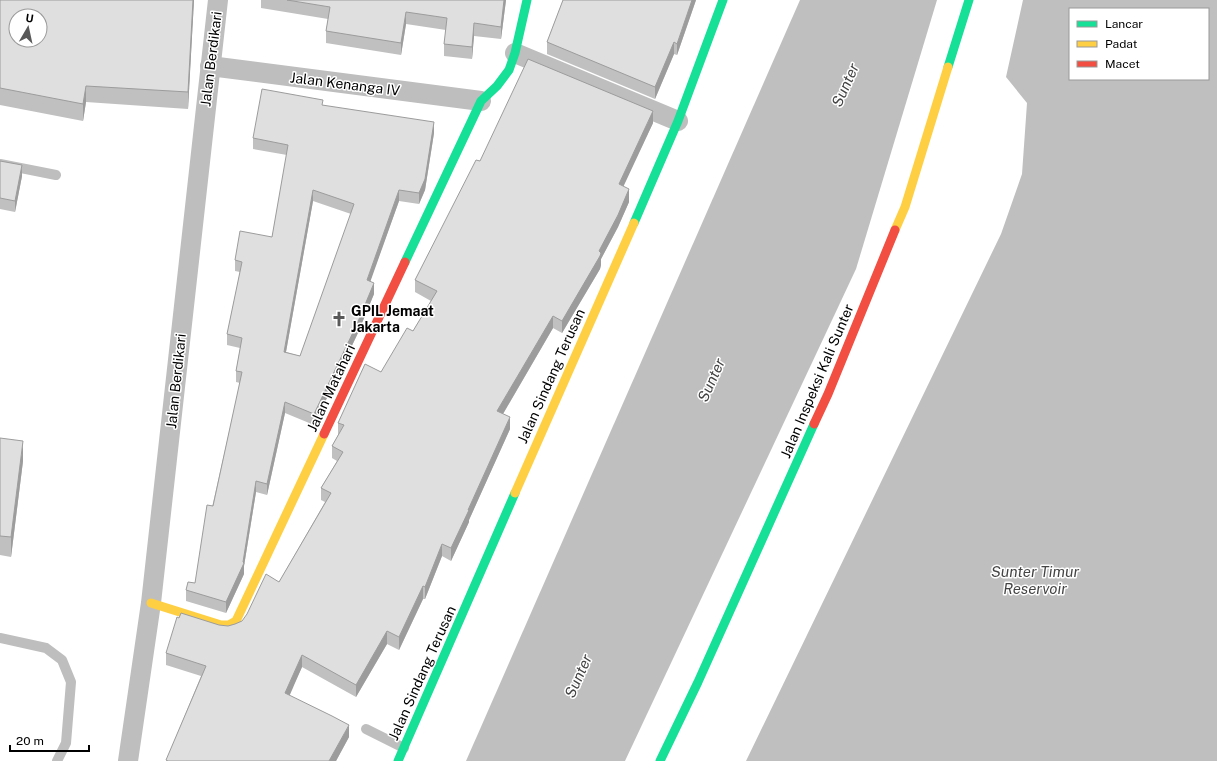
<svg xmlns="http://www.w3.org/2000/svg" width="1217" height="761" viewBox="0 0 1217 761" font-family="'Public Sans',sans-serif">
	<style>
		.water { fill: #bfbfbf; fill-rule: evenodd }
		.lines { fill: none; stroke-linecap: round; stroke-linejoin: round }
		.lane { stroke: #bebebe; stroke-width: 10 }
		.street { stroke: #bebebe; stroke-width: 20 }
		.fast { stroke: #16e098; stroke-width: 9 }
		.slow { stroke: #ffcf43; stroke-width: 9 }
		.jam { stroke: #f24e42; stroke-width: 9 }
		.wall { fill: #c0c0c0; fill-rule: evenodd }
		.shaded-wall { fill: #9c9c9c }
		.building { fill: #dfdfdf; stroke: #9c9c9c; fill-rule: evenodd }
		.labels { text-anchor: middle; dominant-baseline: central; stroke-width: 3; stroke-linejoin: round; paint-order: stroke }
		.street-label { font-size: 14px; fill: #000; stroke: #fff }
		.poi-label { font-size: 14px; font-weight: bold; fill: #000; stroke: #fff; text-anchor: start }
		.water-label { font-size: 15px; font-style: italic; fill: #444; stroke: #fff }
	</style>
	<rect width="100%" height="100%" fill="#fff"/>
	<!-- water -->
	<g class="water">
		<polygon points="800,0 937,0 856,269 625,761 466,761"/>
		<path d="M1023,0H1217V761H746L1001,234L1022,174L1027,103L1006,77ZM1070,9H1208V79H1070Z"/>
	</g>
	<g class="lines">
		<!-- lane -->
		<g class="lane">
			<polyline points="0,164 56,175"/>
			<polyline points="0,638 46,648 62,660 71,682 66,743 57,761"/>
			<polyline points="366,729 404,748"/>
		</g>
		<!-- street -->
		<g class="street">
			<polyline points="515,53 678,121"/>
			<polyline points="210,66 481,101"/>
			<polyline points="128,761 151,603 218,0"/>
		</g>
		<!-- fast -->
		<g class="fast">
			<polyline points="948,67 969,0"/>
			<polyline points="634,223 678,121 723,0"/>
			<polyline points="405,262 481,101 497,86 509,70 515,53 527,0"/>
			<polyline points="398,761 515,493"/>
			<polyline points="660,761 698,682 814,424"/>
		</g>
		<!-- slow -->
		<g class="slow">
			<polyline points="895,230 905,207 948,67"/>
			<polyline points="515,493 634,223"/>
			<polyline points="151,603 221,625 229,625 236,621 324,434"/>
		</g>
		<!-- jam -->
		<g class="jam">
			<polyline points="814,424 828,394 895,230"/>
			<polyline points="324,434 405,262"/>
		</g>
	</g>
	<!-- wall -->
	<g class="wall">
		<polygon points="0,0 194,0 188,109 86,102 83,121 0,105"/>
		<polygon points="261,0 506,0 501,39 474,36 472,59 444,56 444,44 446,30 406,24 401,55 326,43 326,31 328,19 261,8"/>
		<polygon points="563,0 696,0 677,55 674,54 655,99 547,54 547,42"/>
		<path d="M323,105L434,133L425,190L419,204L399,201L370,281L374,294L357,335L314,425L285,413L267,495L256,492L244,566V574L226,613L186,601V590L195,583L240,383L236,382V371L240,348L227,345V334L240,272L235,271V260L272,237L287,155L253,149V138ZM313,201L351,214L300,356L286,352Z"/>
		<polygon points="653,123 623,186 629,202 618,227 601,259 601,265 600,269 562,333 553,328 503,414 510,429 469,520 469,522 451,561 442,556 425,599 423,599 399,650 387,644 356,697 302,667 289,695 349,737 336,761 166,761 201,676 166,665 166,653 219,625 228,626 235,624 242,621 279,582 325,502 321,500 321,488 337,461 332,458 332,446 338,435 338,423 381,372 413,331 431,301 415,292 415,280 480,161"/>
		<polygon points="0,161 22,176 15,212 0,209"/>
		<polygon points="0,438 23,461 11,557 0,555"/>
	</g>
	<!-- shaded-wall -->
	<g class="shaded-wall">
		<polygon points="193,0 194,0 188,109 188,92"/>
		<polygon points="504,0 506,0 501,39 501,27"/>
		<polygon points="692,0 696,0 677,55 677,44"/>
		<polygon points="406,12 406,24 401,55 401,43"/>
		<polygon points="474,23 474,36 472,59 472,47"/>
		<polygon points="674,42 674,54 655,99 655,87"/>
		<polygon points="86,86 86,102 83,121 83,104"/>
		<polygon points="653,111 653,123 619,196 619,184"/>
		<polygon points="434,122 434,133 425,190 419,204 419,193"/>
		<polygon points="22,165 22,176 15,212 15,201"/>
		<polygon points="629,189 629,202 618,227 601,259 601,265 600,269 562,333 562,321 599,251"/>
		<polygon points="313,190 313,201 284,363 284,352"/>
		<polygon points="399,190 399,201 367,291 367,280"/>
		<polygon points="374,283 374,294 357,335 314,425 314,414"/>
		<polygon points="553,316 553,328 497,424 497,411"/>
		<polygon points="285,402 285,413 267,495 267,484"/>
		<polygon points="510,417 510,429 469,520 469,522 451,561 451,548"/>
		<polygon points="23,441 23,461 11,557 11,537"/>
		<polygon points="256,481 256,492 244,566 244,574 226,613 226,602 243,562"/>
		<polygon points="442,544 442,556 425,599 425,587"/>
		<polygon points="423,586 423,599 399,650 399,637"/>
		<polygon points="387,631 387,644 356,697 356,685"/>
		<polygon points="302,655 302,667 285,706 285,693"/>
		<polygon points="349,725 349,737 336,761 329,761"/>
	</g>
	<!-- building -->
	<g class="building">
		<path d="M0,0H193L188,92L86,86L83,104L0,88ZM16,16H40V40H16Z"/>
		<polygon points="287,0 504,0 501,27 474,23 472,47 444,44 447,18 406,12 401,43 326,31 330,7"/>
		<polygon points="563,0 692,0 677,44 674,42 655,87 547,42"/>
		<polygon points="528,59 653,111 619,184 629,189 618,215 599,251 601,253 600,256 562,321 553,316 497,411 510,417 468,510 469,510 451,548 442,544 425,587 423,586 399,637 387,631 356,685 302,655 285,693 332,716 349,725 329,761 168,761 166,760 206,666 166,653 177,617 179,618 181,613 219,625 228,626 235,624 242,621 247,614 266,574 279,582 331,493 321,488 343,452 332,446 344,425 338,423 365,364 381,372 407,328 413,331 437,291 415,280 476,160 480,161"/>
		<path d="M262,89L323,100L322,105L434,122L425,179L419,193L399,190L367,280L374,283L357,324L314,414L285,402L267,484L256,481L243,562L244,563L226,602L186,590L188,582L195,583L207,505L213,506L242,372L236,371L242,338L227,334L242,262L235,260L240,231L272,237L288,145L253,138ZM313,190L354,204L300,356L284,352Z"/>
		<polygon points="0,161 22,165 15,201 0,198"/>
		<polygon points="0,438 23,441 11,537 0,536"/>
	</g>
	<!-- icons -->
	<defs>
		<symbol id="church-bare" viewBox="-9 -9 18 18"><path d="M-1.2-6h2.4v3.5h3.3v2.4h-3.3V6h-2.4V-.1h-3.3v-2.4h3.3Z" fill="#595959" stroke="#fff" stroke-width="2.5" paint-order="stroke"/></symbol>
	</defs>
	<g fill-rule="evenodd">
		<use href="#church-bare" x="328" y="308" width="22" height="22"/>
	</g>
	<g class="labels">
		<!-- street labels -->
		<g class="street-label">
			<text transform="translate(211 59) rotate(-83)">Jalan Berdikari</text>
			<text transform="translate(345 84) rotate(7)">Jalan Kenanga IV</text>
			<text transform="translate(551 376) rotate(-66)">Jalan Sindang Terusan</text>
			<text transform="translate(176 381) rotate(-84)">Jalan Berdikari</text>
			<text transform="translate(817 381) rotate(-67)">Jalan Inspeksi Kali Sunter</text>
			<text transform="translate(331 388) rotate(-65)">Jalan Matahari</text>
			<text transform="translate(422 673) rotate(-66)">Jalan Sindang Terusan</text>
		</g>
		<!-- poi labels -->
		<g class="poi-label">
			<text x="351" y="311">GPIL Jemaat<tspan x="351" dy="16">Jakarta</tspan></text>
		</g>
		<!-- water labels -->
		<g class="water-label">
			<text transform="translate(845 85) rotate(-66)">Sunter</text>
			<text transform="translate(711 380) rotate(-66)">Sunter</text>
			<text x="1035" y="571">Sunter Timur<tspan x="1035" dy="17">Reservoir</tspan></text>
			<text transform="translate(578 676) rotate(-66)">Sunter</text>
		</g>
	</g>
	<!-- legend -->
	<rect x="1069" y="8" width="140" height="72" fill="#ffffff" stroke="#999999"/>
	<rect x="1077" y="21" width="20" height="6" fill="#16e098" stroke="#999999"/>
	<text x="1105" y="28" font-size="12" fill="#000000">Lancar</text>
	<rect x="1077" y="41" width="20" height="6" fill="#ffcf43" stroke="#999999"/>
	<text x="1105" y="48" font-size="12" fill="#000000">Padat</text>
	<rect x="1077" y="61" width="20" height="6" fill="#f24e42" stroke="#999999"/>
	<text x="1105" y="68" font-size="12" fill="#000000">Macet</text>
	<!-- north arrow -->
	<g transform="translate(28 28) rotate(9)"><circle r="19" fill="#ffffff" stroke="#999999"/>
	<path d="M0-3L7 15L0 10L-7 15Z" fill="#595959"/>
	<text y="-6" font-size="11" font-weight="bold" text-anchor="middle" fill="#000000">U</text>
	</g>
	<!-- scale -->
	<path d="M10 745v6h79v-6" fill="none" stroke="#000000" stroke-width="2"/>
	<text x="16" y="745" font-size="12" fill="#000000" stroke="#ffffff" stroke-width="3" paint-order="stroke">20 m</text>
</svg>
